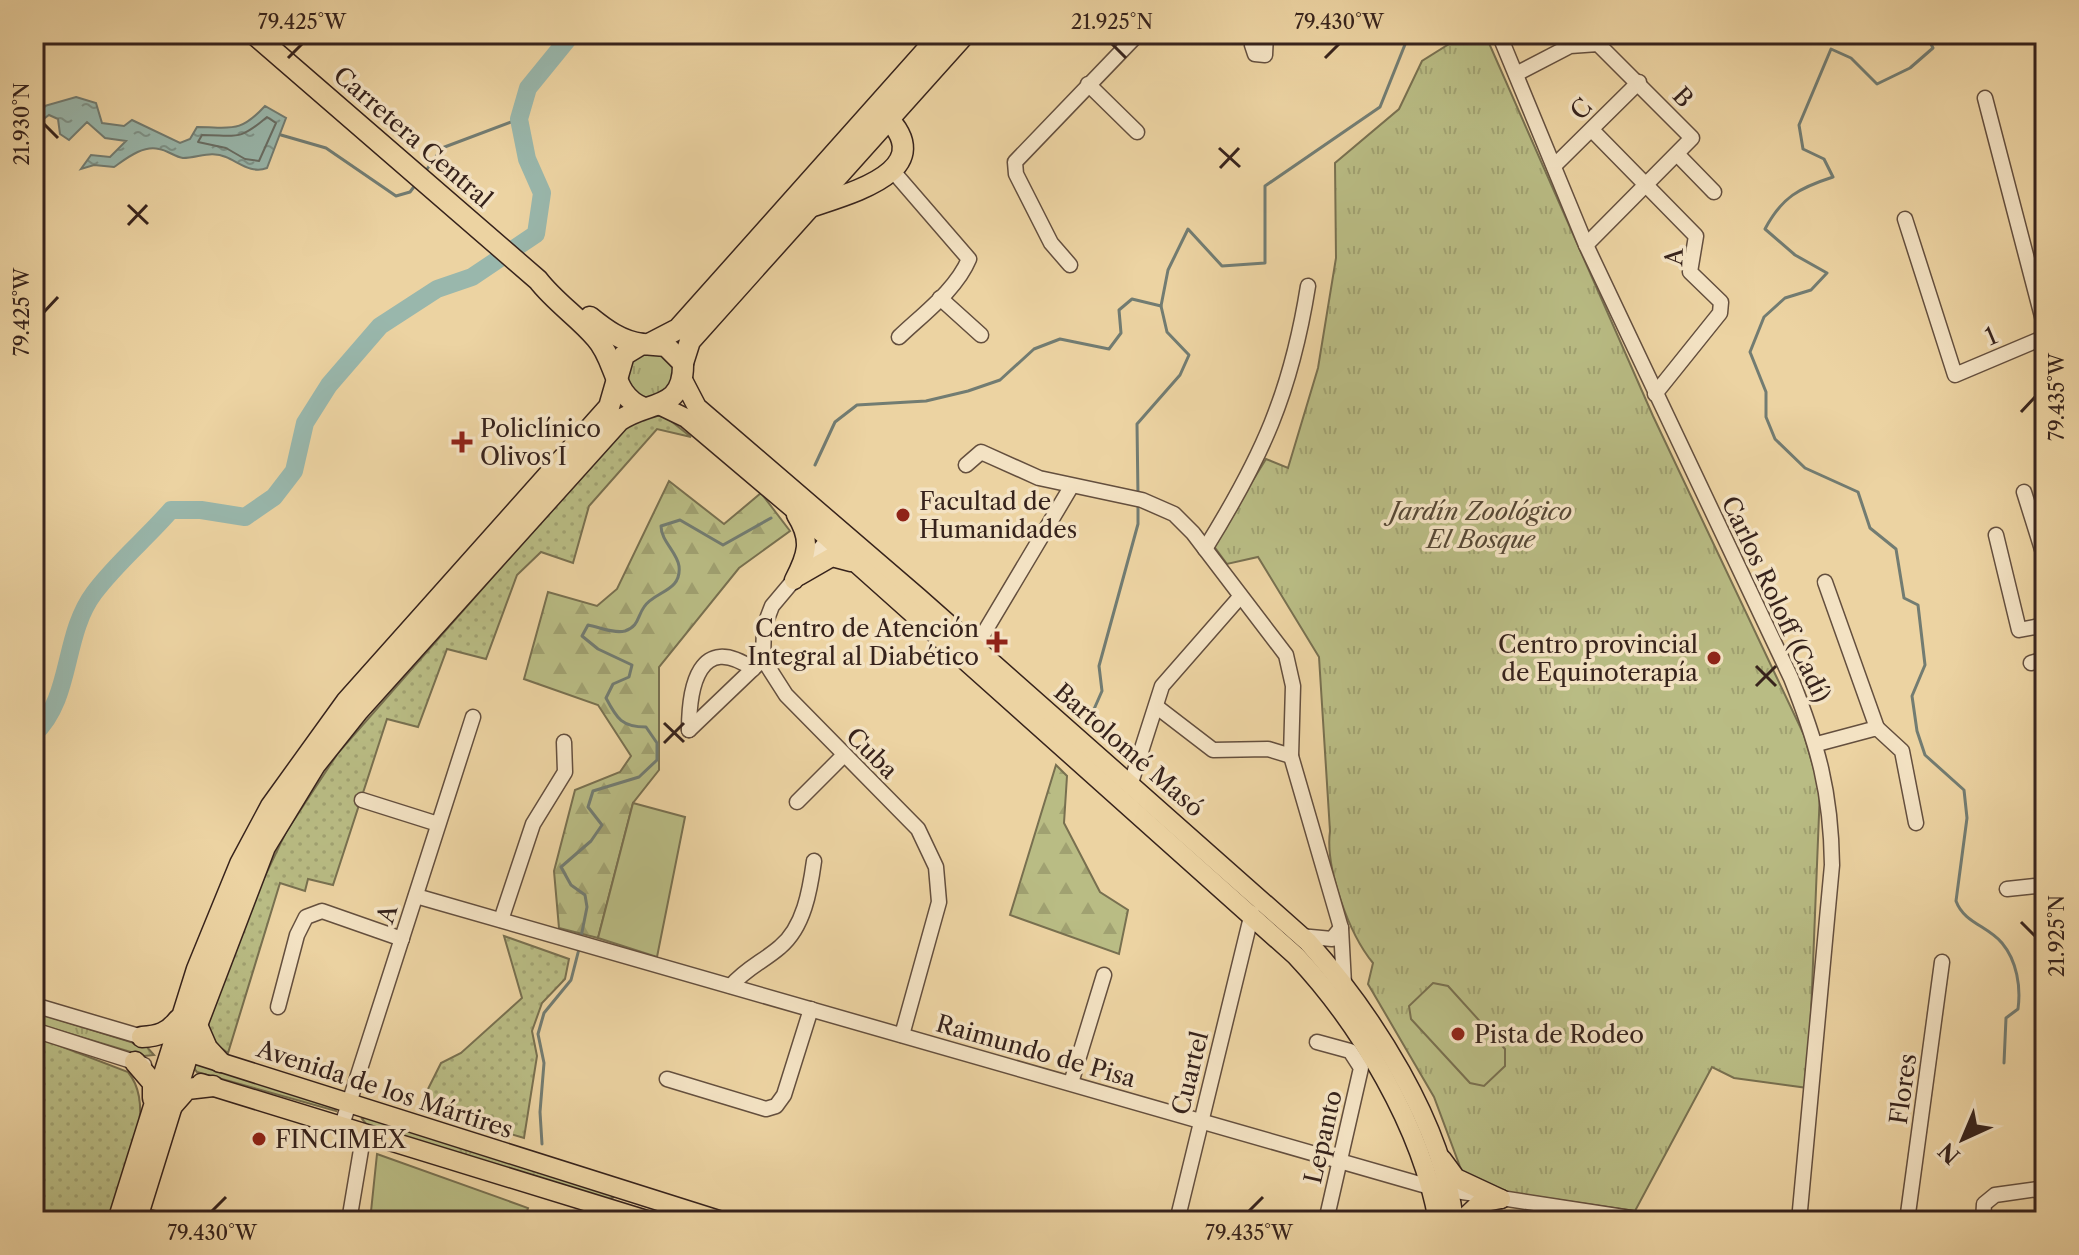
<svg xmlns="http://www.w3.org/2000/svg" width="2079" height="1255" viewBox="0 0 2079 1255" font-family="'Libre Caslon Text',serif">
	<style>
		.grass { fill: url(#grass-dots); stroke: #787050; stroke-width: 2 }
		.forest { fill: url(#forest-firs); stroke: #787050; stroke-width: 2 }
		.park { fill: url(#park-tufts); stroke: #787050; stroke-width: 2 }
		.garden { fill: #b9bc84; stroke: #787050; stroke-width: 2 }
		.water { fill: url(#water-ripples); stroke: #727c72; stroke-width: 2 }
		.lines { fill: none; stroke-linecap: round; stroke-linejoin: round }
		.shore { stroke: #686d64; stroke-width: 2 }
		.stream { stroke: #727c72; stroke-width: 3 }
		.river { stroke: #99b7ac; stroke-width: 18 }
		.minor-casing { stroke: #644f3e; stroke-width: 17 }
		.major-casing { stroke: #37231c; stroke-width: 21 }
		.highway-casing { stroke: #37231c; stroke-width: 23 }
		.minor { stroke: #f3e2c3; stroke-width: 14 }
		.major { stroke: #ecd3a2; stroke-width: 18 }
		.highway { stroke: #ecd3a2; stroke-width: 20 }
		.ticks { fill: none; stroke: #37231c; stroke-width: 3 }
		.poi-dot { fill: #8f2418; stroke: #f3e2c3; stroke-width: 3 }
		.labels { text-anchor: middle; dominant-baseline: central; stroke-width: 7; stroke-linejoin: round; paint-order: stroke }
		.street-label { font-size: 24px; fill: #37231c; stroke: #f3e2c3 }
		.poi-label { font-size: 24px; fill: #37231c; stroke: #f3e2c3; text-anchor: start }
		.park-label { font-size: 24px; font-style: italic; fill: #584936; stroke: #f3e2c3 }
		.neatline { fill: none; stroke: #37231c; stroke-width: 3 }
		.ticks-label { font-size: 20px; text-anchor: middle; fill: #37231c }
	</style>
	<defs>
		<pattern id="grass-dots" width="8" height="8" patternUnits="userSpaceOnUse" patternTransform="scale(2)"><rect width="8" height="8" fill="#b9bc84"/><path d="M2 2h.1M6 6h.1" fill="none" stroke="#a0a171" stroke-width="1.8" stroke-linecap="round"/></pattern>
		<pattern id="forest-firs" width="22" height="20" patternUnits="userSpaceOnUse" patternTransform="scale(2)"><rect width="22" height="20" fill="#b9bc84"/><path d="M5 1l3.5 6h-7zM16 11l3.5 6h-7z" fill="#a0a171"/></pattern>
		<pattern id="park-tufts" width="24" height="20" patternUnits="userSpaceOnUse" patternTransform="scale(2)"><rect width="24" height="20" fill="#b9bc84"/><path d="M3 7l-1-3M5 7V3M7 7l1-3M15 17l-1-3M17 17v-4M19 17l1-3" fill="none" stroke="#a0a171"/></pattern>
		<pattern id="water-ripples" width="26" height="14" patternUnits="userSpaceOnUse" patternTransform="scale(2)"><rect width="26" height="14" fill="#99b7ac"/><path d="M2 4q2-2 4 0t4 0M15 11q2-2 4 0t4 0" fill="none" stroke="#7e948b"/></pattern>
	</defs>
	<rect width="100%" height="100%" fill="#ecd3a2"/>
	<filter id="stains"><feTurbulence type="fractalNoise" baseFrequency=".0025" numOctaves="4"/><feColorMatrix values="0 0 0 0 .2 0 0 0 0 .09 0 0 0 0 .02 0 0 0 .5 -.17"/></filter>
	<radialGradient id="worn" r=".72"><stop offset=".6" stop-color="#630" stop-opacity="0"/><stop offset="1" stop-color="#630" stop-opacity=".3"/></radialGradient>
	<!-- grass -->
	<g class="grass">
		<polygon points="654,415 666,417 691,437 657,429 589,506 573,563 541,552 517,575 486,659 447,649 418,727 387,719 333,885 308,879 305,891 280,883 228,1053 217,1045 207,1025 254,899 286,832 338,753 629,422"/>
		<polygon points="504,936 569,959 565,979 542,1003 532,1031 537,1056 524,1138 419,1107 441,1063 461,1053 522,998"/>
		<path d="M34,1036L128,1072C159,1110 123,1178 109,1221H34Z"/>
	</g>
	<!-- forest -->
	<g class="forest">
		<polygon points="669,481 724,524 761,493 790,531 739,568 659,667 659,770 633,803 598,938 559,928 554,871 575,790 620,772 631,756 598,705 524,679 548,592 597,606 617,589"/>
		<polygon points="1056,765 1067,776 1064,823 1100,892 1128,910 1119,954 1010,915"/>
	</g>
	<!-- park -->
	<g class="park">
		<path d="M1465,34H1485L1653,416L1804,735L1820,790L1808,1088L1734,1078L1712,1067L1635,1211L1506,1192L1462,1172L1434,1097L1368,984L1373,963C1349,934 1325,868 1330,831L1319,657L1258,557L1227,564L1213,545L1266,459L1288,468L1318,368L1336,258L1335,163L1399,109L1422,61Z"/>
		<circle cx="651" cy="375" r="23"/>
		<polygon points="34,1012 147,1047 154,1055 144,1056 34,1023"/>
		<polygon points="199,1063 332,1102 336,1111 197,1072 192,1066"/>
		<polygon points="371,1115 609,1191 614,1197 605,1201 367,1125 362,1119"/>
	</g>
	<!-- garden -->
	<g class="garden">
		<polygon points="633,803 685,817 657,957 598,938"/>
		<polygon points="1433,983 1448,986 1505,1049 1505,1066 1484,1086 1470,1083 1411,1019 1409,1006"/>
		<polygon points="377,1154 528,1208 524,1221 370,1221"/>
	</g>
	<!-- water -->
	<path class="water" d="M76,97L96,103L102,123L124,126L132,120L180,143L190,139L197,127C231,127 239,134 265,106L286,118L267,168C252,174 240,163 226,157C211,150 198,158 183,158C175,157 167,150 159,149C143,145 127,158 114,167L94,165L81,169L91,155L110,157L126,141L105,138L87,122L69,140L60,134L58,119L49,115L34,126V109Z"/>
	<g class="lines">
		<!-- shore -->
		<path class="shore" d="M267,117L276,123L259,161L245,159L226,148L198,142L202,135C236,135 238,142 267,117Z"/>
		<!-- stream -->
		<g class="stream">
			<path d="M1926,34L1933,48L1910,68L1877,84L1851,58L1831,49L1799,125L1803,149L1824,159L1833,177C1799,188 1782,197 1765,229L1795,255L1827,273L1811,290L1785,298L1764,317L1750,352L1766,392V417L1775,439L1805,468L1858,492L1870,528L1896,549L1904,598L1918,605L1925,665L1912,696L1917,731L1925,755L1964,790L1967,818L1956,901C1964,923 1988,926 2002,943C2017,961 2021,987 2018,1009L2006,1018L2004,1063"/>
			<polyline points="281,135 326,148 396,196 410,192 416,184"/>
			<polyline points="425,172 442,148 519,119"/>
			<polyline points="815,465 835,422 857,405 926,401 968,391 1000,380 1034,349 1060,339 1109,349 1121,333 1119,310 1132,299 1161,306 1168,270 1188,229 1222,266 1265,263 1265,186 1380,107 1406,42 1414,34"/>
			<polyline points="1138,496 1137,424 1180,375 1189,355 1167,332 1161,306"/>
			<polyline points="1091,716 1102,691 1099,666 1138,524 1138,504"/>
			<path d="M581,937L587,907L585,895L571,885L561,867L591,841L602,825L588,807L593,791L639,777L657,760V743L646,727C622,727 617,719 606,698L613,684L629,677L632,665L598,649L582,636L588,625C599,627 614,634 625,631C639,626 637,617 644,607C654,591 682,592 679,566C677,552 661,541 661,526L680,520L723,545L771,518"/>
			<polyline points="542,1144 540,1112 544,1063 538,1034 544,1013 571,980 579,949"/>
		</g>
		<!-- river -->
		<path class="river" d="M34,734C73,697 62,636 94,593C116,563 147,538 171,510H201L245,517L274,497L294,471L305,423L329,385L380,326L437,289L472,277L536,234L542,193L527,159L519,119L528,88L572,34"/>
		<defs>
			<g id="minor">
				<polyline points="1259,34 1252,45 1255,54 1265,55 1266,34"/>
				<path d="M1499,34L1586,245L1791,678C1818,746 1831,791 1832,865L1799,1221"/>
				<polyline points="1516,74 1570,46 1598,44 1692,138 1586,245"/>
				<polyline points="1088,84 1137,132"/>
				<polyline points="1985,98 2045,328"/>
				<polyline points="1592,130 1696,236 1690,272 1721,302 1720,313 1655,394"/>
				<polyline points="1677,154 1714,192"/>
				<polyline points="1554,166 1639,82"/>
				<path d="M892,170L969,259C956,290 923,314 899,337"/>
				<polyline points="1905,219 1955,375 2045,337"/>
				<polyline points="1070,265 1051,243 1016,174 1015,162 1138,34"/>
				<polyline points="940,298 981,335"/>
				<polyline points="966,465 981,452 1039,478 1142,500 1174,514 1193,533 1286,655 1293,686 1291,756 1341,928 1344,984"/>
				<polyline points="2024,492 2045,559"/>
				<polyline points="835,531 772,606 764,627 763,659 786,695 918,829 936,867 939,902 902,1035"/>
				<polyline points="1996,535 2019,630 2045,625"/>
				<path d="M1205,549C1262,457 1291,393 1308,286"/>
				<polyline points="1825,582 1877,728"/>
				<polyline points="975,648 1071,487"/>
				<polyline points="2031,663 2045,659"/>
				<polyline points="1157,707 1213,750 1268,749 1291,756"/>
				<path d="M689,730C689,687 699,632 753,669"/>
				<polyline points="689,730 758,664"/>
				<polyline points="1817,744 1877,728 1902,751 1916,823"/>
				<polyline points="1130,786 1162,686 1239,598"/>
				<polyline points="362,800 438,824"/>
				<polyline points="797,802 843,756"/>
				<polyline points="2007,889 2045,885"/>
				<polyline points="416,896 1430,1187 1650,1221"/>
				<polyline points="501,920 533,824 565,772 564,742"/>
				<polyline points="1300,936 1332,939 1341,928"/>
				<path d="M731,986C745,969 764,961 780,947C804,927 810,890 814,861"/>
				<polyline points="34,1005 149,1039"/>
				<polyline points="278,1007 297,935 306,917 322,911 402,939"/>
				<polyline points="34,1030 144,1065"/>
				<polyline points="1317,1042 1350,1051 1361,1068 1326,1221"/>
				<polyline points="667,1079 766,1109 776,1106 784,1095 811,1009"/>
				<polyline points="1071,1083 1104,975"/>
				<polyline points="342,1125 473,717"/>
				<polyline points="138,1214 164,1221"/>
				<polyline points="349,1221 364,1132"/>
				<polyline points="1177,1221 1252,913"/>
				<polyline points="1907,1221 1942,962"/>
				<polyline points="1983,1221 1984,1204 1995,1195 2045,1188"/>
			</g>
			<g id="major">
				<path d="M683,380L697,407L918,597L1308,942C1372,1014 1443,1123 1454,1221"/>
				<path d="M659,405L686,418L828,538L1296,956C1360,1024 1422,1128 1438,1221"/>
				<polyline points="799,576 832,557 851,562"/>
				<path d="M794,580C807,555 812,540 796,515"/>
				<polyline points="175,1048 722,1221"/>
				<polyline points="201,1083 650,1221"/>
				<polyline points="1442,1159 1456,1178 1501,1199"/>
				<polyline points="1461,1221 1480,1203 1501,1199"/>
			</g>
			<g id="highway">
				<path d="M254,34L538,280C555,302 578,317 596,338C617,361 612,396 644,408"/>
				<path d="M813,206C858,191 945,167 879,110"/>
				<path d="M590,317C606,330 621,341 642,344"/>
				<polyline points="651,343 678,329 941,34"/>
				<polyline points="683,363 690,341 965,34"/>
				<polyline points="197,1025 207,1048 220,1062"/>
				<path d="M142,1037C158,1036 168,1033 178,1020"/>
				<polyline points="135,1062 153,1083 153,1098"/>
				<polyline points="172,1106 187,1089 213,1086"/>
				<path d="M118,1221L197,969L240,864L271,806L346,702L609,407L624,355L642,344L666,346L683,363C684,412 648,400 619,421L358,711L315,765L265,847L197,1025L136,1221"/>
			</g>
		</defs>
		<!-- minor casing -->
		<use href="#minor" class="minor-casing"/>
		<!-- major casing -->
		<use href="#major" class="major-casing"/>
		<!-- highway casing -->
		<use href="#highway" class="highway-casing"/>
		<!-- minor -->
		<use href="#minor" class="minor"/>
		<!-- major -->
		<use href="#major" class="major"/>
		<!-- highway -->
		<use href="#highway" class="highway"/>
	</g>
	<!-- ticks -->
	<path class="ticks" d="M1112,44L1126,58M288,58L302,44M1325,58L1339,44M44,124L58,138M1219,148L1240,167M1220,168L1239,148M128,205L148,224M128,225L147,205M44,312L58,297M2021,412L2035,397M1756,666L1776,686M1756,686L1776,666M664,723L684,742M664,743L684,723M2021,922L2035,936M212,1211L226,1197M1249,1211L1263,1197"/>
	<!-- markers -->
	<g class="poi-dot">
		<path d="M458 430h8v8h8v8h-8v8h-8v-8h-8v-8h8z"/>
		<circle cx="903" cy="515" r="8"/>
		<path d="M993 630h8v8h8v8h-8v8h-8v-8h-8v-8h8z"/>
		<circle cx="1714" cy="658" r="8"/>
		<circle cx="1458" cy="1034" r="8"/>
		<circle cx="259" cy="1139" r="8"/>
	</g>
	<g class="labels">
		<!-- street labels -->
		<g class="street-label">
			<text transform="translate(1683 97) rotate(47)">B</text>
			<text transform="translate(1581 109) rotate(-46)">C</text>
			<text transform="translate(413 137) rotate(41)">Carretera Central</text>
			<text transform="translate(1674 257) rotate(-88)">A</text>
			<text transform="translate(1991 336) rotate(-23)">1</text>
			<text transform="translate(1776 599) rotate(65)">Carlos Roloff (Cadí)</text>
			<text transform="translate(1129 750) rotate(41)">Bartolomé Masó</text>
			<text transform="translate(872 753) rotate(45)">Cuba</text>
			<text transform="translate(387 914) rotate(-72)">A</text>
			<text transform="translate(1036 1051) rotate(16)">Raimundo de Pisa</text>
			<text transform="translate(1190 1073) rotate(-76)">Cuartel</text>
			<text transform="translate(385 1089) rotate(18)">Avenida de los Mártires</text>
			<text transform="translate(1903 1089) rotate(-82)">Flores</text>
			<text transform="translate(1323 1137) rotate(-77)">Lepanto</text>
		</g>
		<!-- poi labels -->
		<g class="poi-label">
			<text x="480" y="428">Policlínico<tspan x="480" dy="28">Olivos I</tspan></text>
			<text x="919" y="501">Facultad de<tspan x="919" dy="28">Humanidades</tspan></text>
			<text x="979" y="628" text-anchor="end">Centro de Atención<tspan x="979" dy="28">Integral al Diabético</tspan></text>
			<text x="1698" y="644" text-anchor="end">Centro provincial<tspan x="1698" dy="28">de Equinoterapía</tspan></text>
			<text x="1474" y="1034">Pista de Rodeo</text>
			<text x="275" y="1139">FINCIMEX</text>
		</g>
		<!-- park labels -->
		<g class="park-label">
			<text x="1481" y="511">Jardín Zoológico<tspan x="1481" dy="28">El Bosque</tspan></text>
		</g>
	</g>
	<!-- margin -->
	<rect width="2079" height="1255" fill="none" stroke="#ecd3a2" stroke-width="88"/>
	<!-- north arrow -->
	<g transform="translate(1963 1139) rotate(224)" stroke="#f3e2c3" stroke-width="6" paint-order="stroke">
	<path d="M0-6L14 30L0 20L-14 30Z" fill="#37231c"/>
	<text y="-12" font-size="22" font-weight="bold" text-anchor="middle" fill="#37231c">N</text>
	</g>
	<rect x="44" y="44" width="1991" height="1167" class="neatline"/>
	<g class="ticks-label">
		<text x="302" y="29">79.425°W</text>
		<text x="1112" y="29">21.925°N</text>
		<text x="1339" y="29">79.430°W</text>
		<text transform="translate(22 124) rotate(-90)" y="7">21.930°N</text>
		<text transform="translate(22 312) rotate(-90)" y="7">79.425°W</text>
		<text transform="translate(2057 397) rotate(-90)" y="7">79.435°W</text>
		<text transform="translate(2057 936) rotate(-90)" y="7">21.925°N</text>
		<text x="212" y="1240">79.430°W</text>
		<text x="1249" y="1240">79.435°W</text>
	</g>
	<rect width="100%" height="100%" filter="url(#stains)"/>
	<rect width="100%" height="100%" fill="url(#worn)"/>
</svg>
